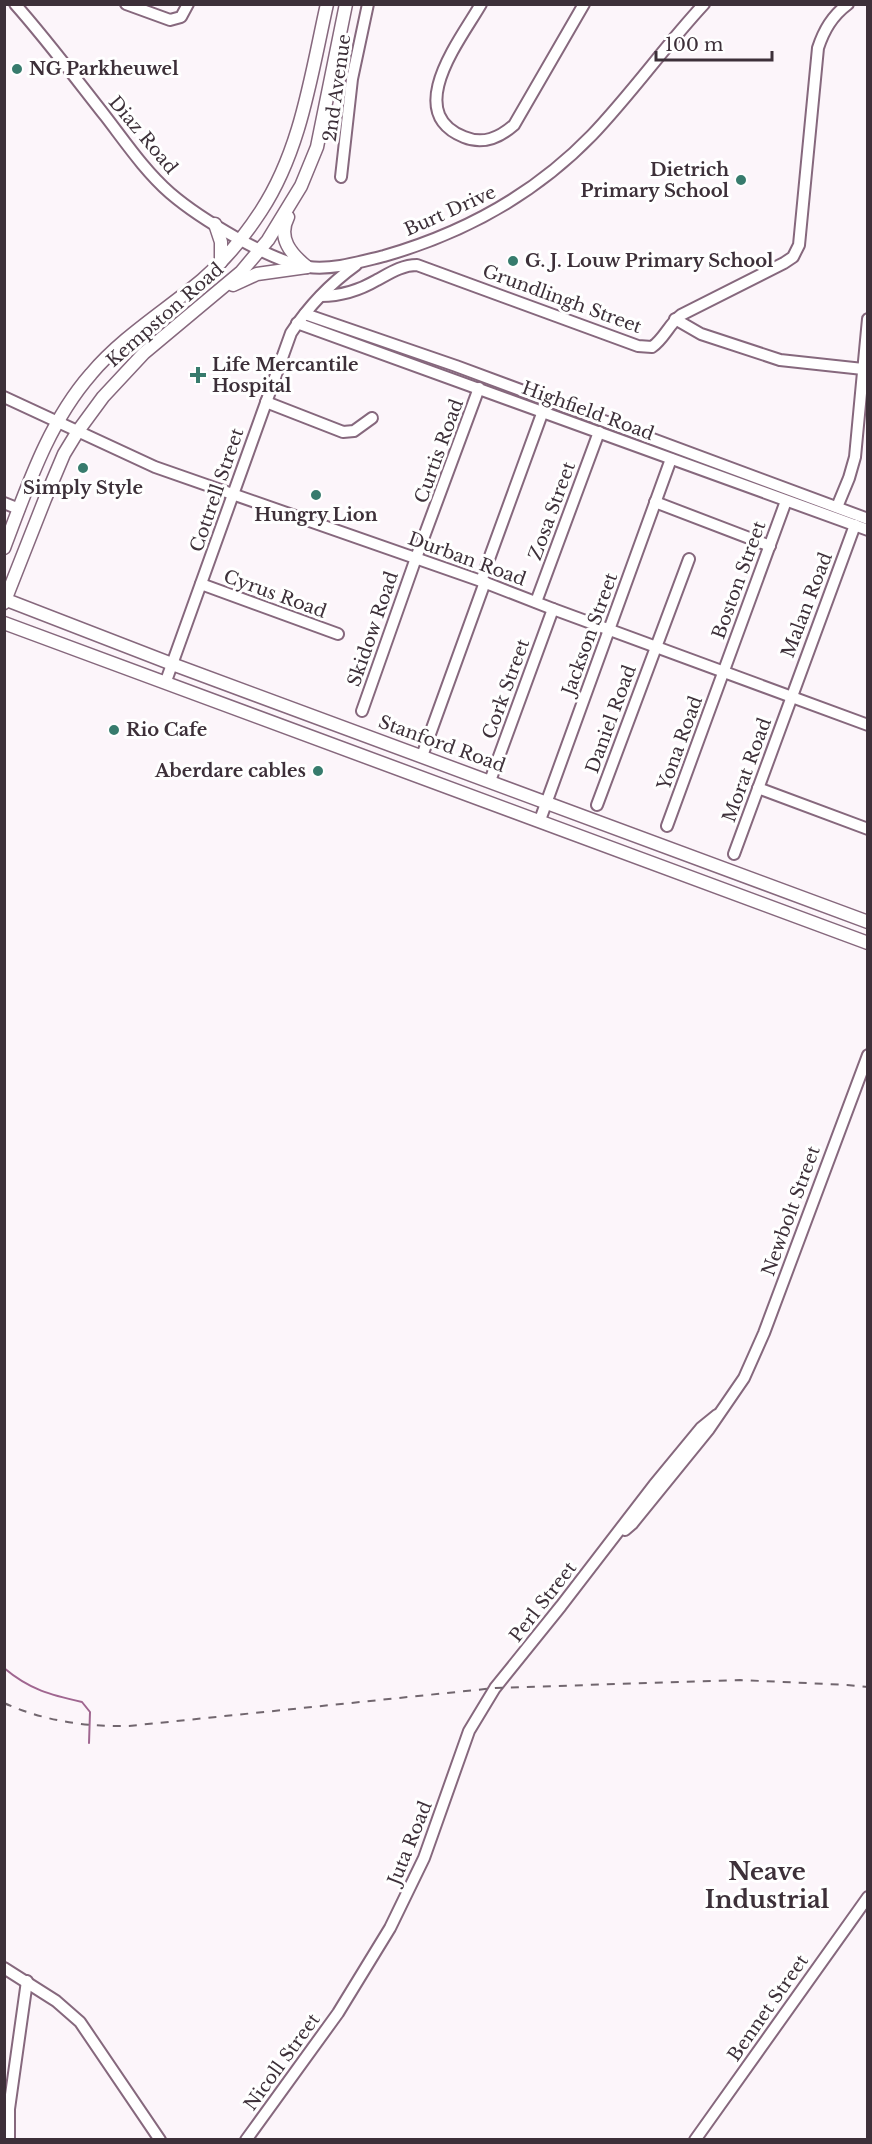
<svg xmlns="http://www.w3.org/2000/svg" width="872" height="2144" viewBox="0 0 872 2144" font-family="'Libre Baskerville',serif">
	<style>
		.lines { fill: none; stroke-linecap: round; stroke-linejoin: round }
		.stream { stroke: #a06690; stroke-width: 2 }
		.minor-casing { stroke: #86687d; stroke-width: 14 }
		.major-casing { stroke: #86687d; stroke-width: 15 }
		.minor { stroke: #fff; stroke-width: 10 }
		.major { stroke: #fff; stroke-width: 12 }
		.rail { stroke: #71666e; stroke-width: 2; stroke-dasharray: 8 8; stroke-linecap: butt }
		.poi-dot { fill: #377b6d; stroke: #fff; stroke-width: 2 }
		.labels { text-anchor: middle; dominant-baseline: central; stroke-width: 6; stroke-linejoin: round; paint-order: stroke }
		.poi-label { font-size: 18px; font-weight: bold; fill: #3d3039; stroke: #fff; text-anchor: start }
		.street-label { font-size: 18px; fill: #3d3039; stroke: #fff }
		.district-label { font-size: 24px; font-weight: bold; fill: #3d3039; stroke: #fff }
	</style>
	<rect width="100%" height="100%" fill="#fcf5fa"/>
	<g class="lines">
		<!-- stream -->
		<path class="stream" d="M4,1668C30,1690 51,1695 82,1702L90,1712L89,1743"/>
		<defs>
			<g id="minor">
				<path d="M15,4C47,40 76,79 106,117C126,143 145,171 170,193C199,218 271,262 308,267C334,270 359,262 384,256C464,233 534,195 592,135C632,93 665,46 704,4"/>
				<polyline points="126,4 170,20 181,17 188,4"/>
				<path d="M481,4C461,39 402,112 464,137C483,145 499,138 514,125L584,4"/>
				<polyline points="341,177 352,79 368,4"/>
				<path d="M321,296C341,296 360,290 377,280C390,273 402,265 417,265L638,346L652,347C664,339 669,324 681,315L784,263L793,257L799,245L818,48C824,30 832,16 848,4"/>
				<polyline points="305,314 456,366 868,519"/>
				<polyline points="675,319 701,334 780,360 863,369"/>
				<polyline points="297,323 868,530"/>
				<polyline points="4,397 155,467 481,581 553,609 868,725"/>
				<polyline points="266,402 343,432 354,431 372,418"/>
				<polyline points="655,502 770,546"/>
				<polyline points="4,503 19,509"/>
				<polyline points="837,507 849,478 855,457 868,319"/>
				<polyline points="481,581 543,411"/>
				<polyline points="201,584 338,634"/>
				<polyline points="536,602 599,432"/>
				<path d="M166,681L291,333C308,307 331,283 356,265"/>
				<polyline points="362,711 416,558 479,388"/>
				<polyline points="422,756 485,582"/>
				<polyline points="490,781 553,609"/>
				<polyline points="758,788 868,829"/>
				<polyline points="597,805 689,559"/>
				<polyline points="540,820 671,459"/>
				<polyline points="667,826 786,501"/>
				<polyline points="734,854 855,525"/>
				<polyline points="625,1530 632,1524 709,1429 744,1378 764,1333 868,1055"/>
				<polyline points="4,1968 56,2001 80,2022 160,2140"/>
				<polyline points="9,2140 9,2109 27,1981"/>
				<polyline points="246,2140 338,2013 390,1928 424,1858 469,1731 495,1688 561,1606 654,1485 701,1428 717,1415"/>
				<polyline points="695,2140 868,1897"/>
			</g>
			<g id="major">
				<path d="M288,217C277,238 291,254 307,267"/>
				<polyline points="215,224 221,242 221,262"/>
				<polyline points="233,285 257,274 307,267"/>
				<path d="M4,548C27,488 48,423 91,374C122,337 165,311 202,280C225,260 244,237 261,211C301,150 311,75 327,4"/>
				<polyline points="4,599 172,664 868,922"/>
				<polyline points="4,603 45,499 64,454 78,431 103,397 144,353 241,272 268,240 301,186 317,147 346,4"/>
				<polyline points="4,623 868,943"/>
			</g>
		</defs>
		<!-- minor casing -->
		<use href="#minor" class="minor-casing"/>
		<!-- major casing -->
		<use href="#major" class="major-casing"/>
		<!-- minor -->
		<use href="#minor" class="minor"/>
		<!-- major -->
		<use href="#major" class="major"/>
		<!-- rail -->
		<path class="rail" d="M4,1703C44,1721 86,1727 129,1726L495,1688L740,1680L847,1685L868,1687"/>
	</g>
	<!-- markers -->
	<g class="poi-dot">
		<circle cx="17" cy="69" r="6"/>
		<circle cx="741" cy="180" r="6"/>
		<circle cx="513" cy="261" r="6"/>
		<path d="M195 366h6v6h6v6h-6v6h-6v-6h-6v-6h6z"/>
		<circle cx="83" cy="468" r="6"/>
		<circle cx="316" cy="495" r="6"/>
		<circle cx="114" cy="730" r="6"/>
		<circle cx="318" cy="771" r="6"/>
	</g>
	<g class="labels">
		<!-- poi labels -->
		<g class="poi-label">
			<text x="29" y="69">NG Parkheuwel</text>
			<text x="729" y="170" text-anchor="end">Dietrich<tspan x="729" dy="21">Primary School</tspan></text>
			<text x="525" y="261">G. J. Louw Primary School</text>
			<text x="212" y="365">Life Mercantile<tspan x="212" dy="21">Hospital</tspan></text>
			<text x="83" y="488" text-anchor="middle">Simply Style</text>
			<text x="316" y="515" text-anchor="middle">Hungry Lion</text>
			<text x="126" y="730">Rio Cafe</text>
			<text x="306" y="771" text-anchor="end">Aberdare cables</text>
		</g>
		<!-- street labels -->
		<g class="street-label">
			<text transform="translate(337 88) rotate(-82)">2nd Avenue</text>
			<text transform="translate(143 135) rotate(50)">Diaz Road</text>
			<text transform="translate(450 211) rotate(-24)">Burt Drive</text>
			<text transform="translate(562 299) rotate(20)">Grundlingh Street</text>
			<text transform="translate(165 315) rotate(-41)">Kempston Road</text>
			<text transform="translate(588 411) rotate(20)">Highfield Road</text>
			<text transform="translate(439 451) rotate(-70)">Curtis Road</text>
			<text transform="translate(217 490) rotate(-71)">Cottrell Street</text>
			<text transform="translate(552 511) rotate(-70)">Zosa Street</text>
			<text transform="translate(467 559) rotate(20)">Durban Road</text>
			<text transform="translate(739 580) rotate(-70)">Boston Street</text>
			<text transform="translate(275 594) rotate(20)">Cyrus Road</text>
			<text transform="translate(807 605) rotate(-69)">Malan Road</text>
			<text transform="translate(373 629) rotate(-71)">Skidow Road</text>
			<text transform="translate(590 634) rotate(-70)">Jackson Street</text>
			<text transform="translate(506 689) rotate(-70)">Cork Street</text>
			<text transform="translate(611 719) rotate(-70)">Daniel Road</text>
			<text transform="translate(680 743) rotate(-70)">Yona Road</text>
			<text transform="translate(442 744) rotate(20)">Stanford Road</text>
			<text transform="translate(747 770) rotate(-70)">Morat Road</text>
			<text transform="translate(791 1211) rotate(-70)">Newbolt Street</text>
			<text transform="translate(543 1602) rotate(-52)">Perl Street</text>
			<text transform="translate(410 1843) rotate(-68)">Juta Road</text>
			<text transform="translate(768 2008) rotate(-55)">Bennet Street</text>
			<text transform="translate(282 2062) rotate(-54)">Nicoll Street</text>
		</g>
		<!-- district labels -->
		<g class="district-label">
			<text x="767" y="1871">Neave<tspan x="767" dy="28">Industrial</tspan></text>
		</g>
	</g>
	<!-- border -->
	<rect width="872" height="2144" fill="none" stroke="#3d3039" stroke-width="12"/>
	<!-- scale -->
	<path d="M656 51v9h116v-9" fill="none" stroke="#3d3039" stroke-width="3"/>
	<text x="665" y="51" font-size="18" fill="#3d3039" stroke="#ffffff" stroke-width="4.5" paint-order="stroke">100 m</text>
</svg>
